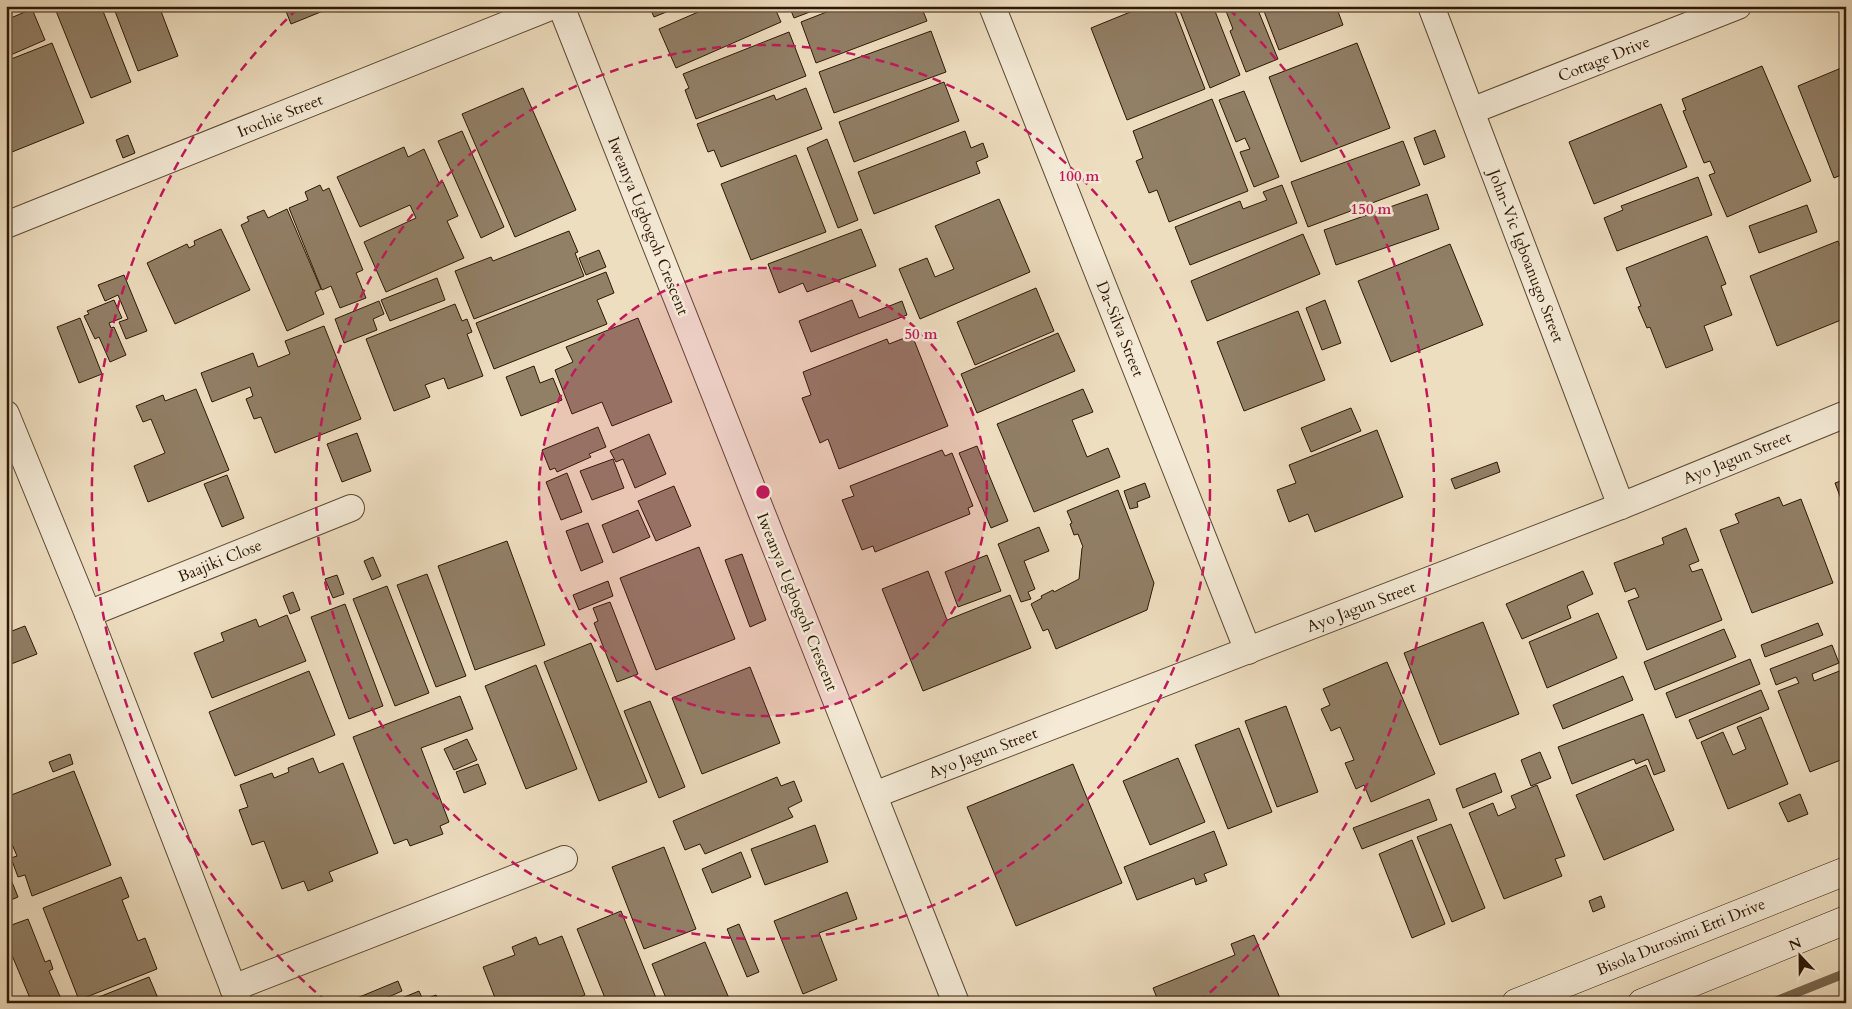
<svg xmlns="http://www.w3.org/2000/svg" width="1852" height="1009" viewBox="0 0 1852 1009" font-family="Cardo,serif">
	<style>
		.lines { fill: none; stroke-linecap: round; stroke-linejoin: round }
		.stream { stroke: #79674f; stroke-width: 9 }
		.building { fill: #917f66; stroke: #2d1805 }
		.minor-casing { stroke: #5d4a34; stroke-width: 28 }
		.secondary-casing { stroke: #2d1805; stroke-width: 29 }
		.minor { stroke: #f4ead6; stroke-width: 26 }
		.secondary { stroke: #f4ead6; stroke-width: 28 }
		.ring { fill: none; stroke: #c2185b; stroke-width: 2.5; stroke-dasharray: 9 6 }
		.labels { text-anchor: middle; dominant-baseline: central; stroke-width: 5; stroke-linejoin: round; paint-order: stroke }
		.street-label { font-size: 16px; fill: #2d1805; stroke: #f4ead6 }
		.centre { fill: #c2185b; stroke: #f4ead6; stroke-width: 2.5 }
		.ring-label { font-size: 15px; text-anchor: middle; font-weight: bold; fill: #c2185b; stroke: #f4ead6; stroke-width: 5; stroke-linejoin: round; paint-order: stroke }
	</style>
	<rect width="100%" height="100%" fill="#eedec0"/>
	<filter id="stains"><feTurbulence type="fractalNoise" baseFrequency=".004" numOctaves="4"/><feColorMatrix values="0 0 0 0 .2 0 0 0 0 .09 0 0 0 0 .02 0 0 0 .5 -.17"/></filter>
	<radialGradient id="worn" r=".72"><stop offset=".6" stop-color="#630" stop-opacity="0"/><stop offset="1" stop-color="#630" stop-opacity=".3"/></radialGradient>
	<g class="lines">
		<!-- stream -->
		<polyline class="stream" points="1771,1003 1846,973"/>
	</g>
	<!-- building -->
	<g class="building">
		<polygon points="6,6 18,6 6,11"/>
		<polygon points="54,6 101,6 131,82 91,98"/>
		<polygon points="113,6 159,6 178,56 138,71"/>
		<polygon points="284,6 327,6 328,9 291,24"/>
		<polygon points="340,6 356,6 342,12"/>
		<polygon points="649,6 681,6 654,17"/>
		<polygon points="712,6 774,6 781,22 676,68 659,29"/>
		<polygon points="789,6 814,6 815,10 794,18"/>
		<polygon points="842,6 921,6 927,21 816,63 801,22"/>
		<polygon points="1145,6 1173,6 1205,89 1127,120 1091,28"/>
		<polygon points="1178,6 1213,6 1240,75 1210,88"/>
		<polygon points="1224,6 1252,6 1254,11 1258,10 1278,59 1246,72 1230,31 1233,29"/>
		<polygon points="1262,6 1336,6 1343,25 1279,50"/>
		<polygon points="32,9 45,40 6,57 6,20"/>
		<polygon points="931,31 946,72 834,113 819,72"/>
		<polygon points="789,32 806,76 696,119 685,90 689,88 683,74"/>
		<polygon points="52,43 84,123 12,152 6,137 6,61"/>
		<polygon points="1357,43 1390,128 1301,162 1269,77"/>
		<polygon points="1762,66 1811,181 1727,217 1709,175 1715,173 1710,161 1704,163 1683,111 1686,110 1682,99"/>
		<polygon points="1846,66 1846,173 1834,178 1798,86"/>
		<polygon points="944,82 959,121 854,162 839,122"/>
		<polygon points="523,88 576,210 515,237 462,114"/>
		<polygon points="806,88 822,129 721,167 714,150 708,152 697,124 774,95 776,100"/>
		<polygon points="1244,91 1279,177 1254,187 1240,152 1250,149 1245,138 1236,142 1219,100"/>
		<polygon points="1212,99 1248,191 1169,222 1157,190 1149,193 1136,161 1143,158 1133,131"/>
		<polygon points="1661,104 1687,167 1594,204 1569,142"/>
		<polygon points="1435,130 1445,157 1424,165 1414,138"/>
		<polygon points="462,131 504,227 481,238 438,141"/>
		<polygon points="965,131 971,148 983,143 988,157 976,162 980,173 874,214 858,172"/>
		<polygon points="128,135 135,153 123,158 116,140"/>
		<polygon points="827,139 858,220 838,228 807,148"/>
		<polygon points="1403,141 1420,185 1308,227 1291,182"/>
		<polygon points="404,147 408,157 424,149 439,183 443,182 458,216 447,221 464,258 386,292 364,242 416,218 410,205 360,227 337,177"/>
		<polygon points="796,155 826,232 751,260 721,184"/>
		<polygon points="1698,177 1712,215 1617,251 1604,218 1623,210 1621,206"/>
		<polygon points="320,185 323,191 329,188 363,270 356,273 366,298 340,308 331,286 322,290 289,208 308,200 305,192"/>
		<polygon points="1282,185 1297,223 1190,265 1175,227 1240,201 1243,209 1267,200 1263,192"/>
		<polygon points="1427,194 1439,229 1336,265 1324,230"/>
		<polygon points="999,199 1030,272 920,319 899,269 927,258 935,277 954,269 935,226"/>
		<polygon points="1807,205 1817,232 1759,253 1749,226"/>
		<polygon points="287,209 321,289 315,292 324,314 287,331 241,225 249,221 247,217 264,210 268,218"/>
		<polygon points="221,229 250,290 175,324 147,263 187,244 189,248 195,245 194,241"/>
		<polygon points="861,229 876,266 807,292 803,283 779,293 768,264"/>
		<polygon points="569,231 578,252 575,253 584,276 474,319 455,271 491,257 493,261"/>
		<polygon points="1303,234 1320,274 1207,321 1191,281"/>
		<polygon points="1707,236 1726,284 1721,286 1732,315 1704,326 1713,350 1666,368 1650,327 1647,328 1638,307 1641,306 1626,268"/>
		<polygon points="1838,241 1846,260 1846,318 1777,346 1750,276"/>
		<polygon points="1450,244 1483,325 1391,362 1358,281"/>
		<polygon points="599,250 606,267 586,275 579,258"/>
		<polygon points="606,272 614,293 597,300 607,324 494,369 476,323"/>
		<polygon points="124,275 147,331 126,339 119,322 128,319 118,295 105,301 98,285"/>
		<polygon points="437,278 445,300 390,321 381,300"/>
		<polygon points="1036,288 1054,331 975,365 957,322"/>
		<polygon points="114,300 122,318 109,323 111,328 114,327 126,355 110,362 99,337 95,339 84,316 89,314 87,311"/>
		<polygon points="852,300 859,318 902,301 907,315 811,352 799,321"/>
		<polygon points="1325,300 1341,343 1322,350 1306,308"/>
		<polygon points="379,301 384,314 373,319 377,330 344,343 335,319"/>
		<polygon points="455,304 462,321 467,319 472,332 467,334 483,376 448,389 444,378 425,385 430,397 394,411 366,339"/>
		<polygon points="1298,311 1325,380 1244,411 1217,342"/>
		<polygon points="80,318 102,374 79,383 57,327"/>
		<polygon points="638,318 672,402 612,426 602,402 572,414 555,370 573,362 566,347"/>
		<polygon points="324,326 361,419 275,453 261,417 254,419 246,399 253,396 250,387 212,402 201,373 253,353 258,367 290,354 285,341"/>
		<polygon points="1058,333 1075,371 977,413 961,374"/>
		<polygon points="912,335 948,426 839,469 828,439 820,443 802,398 811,395 803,372 887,339 889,344"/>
		<polygon points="534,366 540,383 553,378 562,400 521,416 506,377"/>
		<polygon points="196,389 229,470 148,502 134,466 165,453 151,419 143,422 136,406 163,395 165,401"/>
		<polygon points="1083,389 1093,412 1072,420 1087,457 1108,448 1120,477 1034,512 997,424"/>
		<polygon points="1351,408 1361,431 1311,452 1301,428"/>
		<polygon points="598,427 606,447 589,454 591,457 557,472 555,468 550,470 542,450"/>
		<polygon points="1377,430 1403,497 1315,532 1308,514 1289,522 1277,490 1296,483 1289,465"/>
		<polygon points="357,433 371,471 342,482 327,444"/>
		<polygon points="649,434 666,474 635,488 623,459 616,462 610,451"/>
		<polygon points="977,446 1008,521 991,528 959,453"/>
		<polygon points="942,450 945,456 952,453 973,506 968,508 970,514 875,552 873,546 862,550 842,500 854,496 850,486"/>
		<polygon points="613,459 624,488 592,500 580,471"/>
		<polygon points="1497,462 1500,472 1455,489 1451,479"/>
		<polygon points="567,473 582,512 561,520 546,482"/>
		<polygon points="227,475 244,518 222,527 204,484"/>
		<polygon points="1846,479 1846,512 1835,483"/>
		<polygon points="1145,483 1150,497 1137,502 1138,507 1130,509 1124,491"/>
		<polygon points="674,486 691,526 656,541 638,501"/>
		<polygon points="1118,490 1154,583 1147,610 1056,649 1048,629 1043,631 1031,604 1042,598 1041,596 1053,590 1054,592 1079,579 1082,548 1083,547 1078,534 1074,535 1070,524 1072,523 1067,511"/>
		<polygon points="1779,497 1783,506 1801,499 1833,583 1752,613 1720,530 1739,523 1735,514"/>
		<polygon points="638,510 650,537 613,553 602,525"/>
		<polygon points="588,523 603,562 581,571 566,531"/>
		<polygon points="1039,527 1049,551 1024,561 1035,589 1028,592 1031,599 1021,602 998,544"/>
		<polygon points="1686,528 1699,561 1689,565 1692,572 1702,569 1722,620 1647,650 1628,601 1639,597 1635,588 1625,592 1614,563 1664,544 1662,538"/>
		<polygon points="507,541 545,645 475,670 438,566"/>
		<polygon points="699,547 735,639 656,670 620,578"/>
		<polygon points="742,554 766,620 750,627 725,560"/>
		<polygon points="987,555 1001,591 958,607 945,572"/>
		<polygon points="373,557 381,576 372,580 364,561"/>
		<polygon points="928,571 947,620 1010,595 1031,648 923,691 882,589"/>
		<polygon points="1583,571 1593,594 1567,606 1571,618 1522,639 1506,604"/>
		<polygon points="427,574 466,676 436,687 397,585"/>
		<polygon points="337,575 344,594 333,598 325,579"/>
		<polygon points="608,581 613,596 579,610 573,595"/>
		<polygon points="387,586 429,693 395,706 353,599"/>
		<polygon points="293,592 300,610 290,614 283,596"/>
		<polygon points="610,602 638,674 617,682 594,623 598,621 593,608"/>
		<polygon points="345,604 383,706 349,719 311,617"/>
		<polygon points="1598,613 1617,658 1547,688 1529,642"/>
		<polygon points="287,615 306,661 212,698 194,653 224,641 221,633 256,619 259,627"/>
		<polygon points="6,617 12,631 25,626 37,654 6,666"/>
		<polygon points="1483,622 1519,714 1440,745 1404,653"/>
		<polygon points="1818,623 1823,635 1765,657 1761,645"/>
		<polygon points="1724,629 1736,657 1655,690 1644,662"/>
		<polygon points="591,643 647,782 599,801 544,662"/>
		<polygon points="1832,645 1839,663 1812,674 1814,681 1842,670 1846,680 1846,758 1810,772 1778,691 1799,683 1796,677 1776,685 1770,669"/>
		<polygon points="1750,659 1760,684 1676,718 1666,693"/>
		<polygon points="1387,662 1435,774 1371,802 1364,785 1356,789 1345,763 1354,760 1340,727 1331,731 1321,709 1330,705 1323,689"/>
		<polygon points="536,665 577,769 526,789 485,686"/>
		<polygon points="750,667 780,743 702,774 672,698"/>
		<polygon points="309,671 335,735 235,776 209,712"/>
		<polygon points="1623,676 1633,700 1563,729 1553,705"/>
		<polygon points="1761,690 1769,709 1697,739 1689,720"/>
		<polygon points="460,696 473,729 421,748 449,822 440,826 443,834 410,846 407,839 394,844 353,737"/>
		<polygon points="650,701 685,787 659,798 624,711"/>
		<polygon points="1286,706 1318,792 1277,807 1245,721"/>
		<polygon points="1643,714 1665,771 1654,775 1648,759 1636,764 1634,759 1572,784 1558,747"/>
		<polygon points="1761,717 1788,784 1728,809 1701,742 1723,732 1733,755 1746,749 1737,727"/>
		<polygon points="1239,728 1272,812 1228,829 1195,745"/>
		<polygon points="467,739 477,760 454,770 444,749"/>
		<polygon points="1540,752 1551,778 1531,786 1521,760"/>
		<polygon points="70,754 73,764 53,772 49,762"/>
		<polygon points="313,758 319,773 343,763 378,853 329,872 333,881 308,891 304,881 282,889 264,841 252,845 239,810 248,807 240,785 272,773 274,778 289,772 288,768"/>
		<polygon points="1178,758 1205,822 1150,845 1123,781"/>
		<polygon points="478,764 486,784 464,793 456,772"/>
		<polygon points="1073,764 1122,883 1016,926 967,807"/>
		<polygon points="1646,765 1674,830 1604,860 1576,795"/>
		<polygon points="74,771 111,865 32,896 25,875 18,877 11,858 17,856 11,842 6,844 6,797"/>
		<polygon points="1495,773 1502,792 1463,808 1456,789"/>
		<polygon points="777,777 781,786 794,781 802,801 788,808 793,817 705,854 700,844 685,850 673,821"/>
		<polygon points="1537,785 1565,856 1555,859 1562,876 1504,899 1469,813 1493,803 1498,816 1516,808 1511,796"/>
		<polygon points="1800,794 1808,814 1788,822 1779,803"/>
		<polygon points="1429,799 1437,820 1362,849 1353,828"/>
		<polygon points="1451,824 1485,908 1452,922 1417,837"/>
		<polygon points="815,825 828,862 765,885 751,849"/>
		<polygon points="1214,831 1227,865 1204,874 1207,881 1196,885 1194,878 1137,900 1124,867"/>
		<polygon points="1412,840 1445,924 1412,938 1379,854"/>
		<polygon points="664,847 696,929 644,949 612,867"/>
		<polygon points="741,852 751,877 712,893 702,869"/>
		<polygon points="6,867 18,897 6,902"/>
		<polygon points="121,877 129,897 122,900 138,941 145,938 157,969 79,1000 43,908"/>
		<polygon points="847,892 857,919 819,933 837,980 803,994 774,921"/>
		<polygon points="1601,896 1605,907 1593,912 1589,901"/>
		<polygon points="621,911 658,1003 607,1003 577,929"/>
		<polygon points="28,919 45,962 50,960 53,969 49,971 62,1001 57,1003 32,1003 6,941 6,927"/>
		<polygon points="739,924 759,972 747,977 727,929"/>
		<polygon points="1254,935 1282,1003 1159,1003 1153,988 1235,955 1231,944"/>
		<polygon points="562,936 585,995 565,1003 497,1003 483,967 515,955 512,947 536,937 539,945"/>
		<polygon points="705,942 731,1003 668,1003 652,964"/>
		<polygon points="149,977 160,1003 84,1003"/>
		<polygon points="398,981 402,991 375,1003 345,1003"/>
		<polygon points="419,991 423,1000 436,995 440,1003 390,1003"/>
	</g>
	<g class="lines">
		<defs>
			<g id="minor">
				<polyline points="561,6 956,1003"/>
				<polyline points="992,6 1248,651"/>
				<polyline points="1431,6 1621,506"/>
				<polyline points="1471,111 1738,6"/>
				<polyline points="6,225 553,6"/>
				<polyline points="6,414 88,614 239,1003"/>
				<polyline points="88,614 351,508"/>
				<polyline points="874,795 1621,506 1846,414"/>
				<polyline points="233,988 564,859"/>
			</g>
			<g id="secondary">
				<polyline points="1516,1003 1846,871"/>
				<polyline points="1642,1003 1846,920"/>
			</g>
		</defs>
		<!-- minor casing -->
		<use href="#minor" class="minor-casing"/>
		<!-- secondary casing -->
		<use href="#secondary" class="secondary-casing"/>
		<!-- minor -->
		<use href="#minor" class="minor"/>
		<!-- secondary -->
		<use href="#secondary" class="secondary"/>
	</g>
	<!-- distance rings -->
	<circle cx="763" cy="492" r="224" fill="#c2185b" fill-opacity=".12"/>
	<g class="ring">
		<circle cx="763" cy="492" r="224"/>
		<circle cx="763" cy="492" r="447"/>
		<path d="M327 1002A671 671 0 0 1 297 9M1229 9A671 671 0 0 1 1199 1002"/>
	</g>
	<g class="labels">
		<!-- street labels -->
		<g class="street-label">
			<text transform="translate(1604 59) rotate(-22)">Cottage Drive</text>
			<text transform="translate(280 116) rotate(-22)">Irochie Street</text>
			<text transform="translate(648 226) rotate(68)">Iweanya Ugbogoh Crescent</text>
			<text transform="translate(1526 256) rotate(69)">John-Vic Igboanugo Street</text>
			<text transform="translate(1120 329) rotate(68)">Da-Silva Street</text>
			<text transform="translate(1737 458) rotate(-22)">Ayo Jagun Street</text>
			<text transform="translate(220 561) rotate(-22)">Baajiki Close</text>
			<text transform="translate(797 602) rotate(68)">Iweanya Ugbogoh Crescent</text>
			<text transform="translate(1361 607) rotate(-21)">Ayo Jagun Street</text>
			<text transform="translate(983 753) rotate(-21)">Ayo Jagun Street</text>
			<text transform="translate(1681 937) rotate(-22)">Bisola Durosimi Etti Drive</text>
		</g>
	</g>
	<circle cx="763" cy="492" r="8" class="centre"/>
	<g class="ring-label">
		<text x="1079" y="181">100 m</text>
		<text x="1371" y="214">150 m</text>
		<text x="921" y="339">50 m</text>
	</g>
	<!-- margin -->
	<rect width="1852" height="1009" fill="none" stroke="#eedec0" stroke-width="25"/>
	<rect x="8" y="8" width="1837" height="994" fill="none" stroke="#2d1805" stroke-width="2.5"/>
	<rect x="12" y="12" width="1827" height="984" fill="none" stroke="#2d1805"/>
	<!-- north arrow -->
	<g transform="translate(1800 956) rotate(338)" stroke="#f4ead6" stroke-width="4" paint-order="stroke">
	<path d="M0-4L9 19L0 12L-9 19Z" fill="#2d1805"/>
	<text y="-8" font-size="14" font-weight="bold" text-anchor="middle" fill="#2d1805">N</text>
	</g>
	<rect width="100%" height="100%" filter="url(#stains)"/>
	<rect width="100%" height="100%" fill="url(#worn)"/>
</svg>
